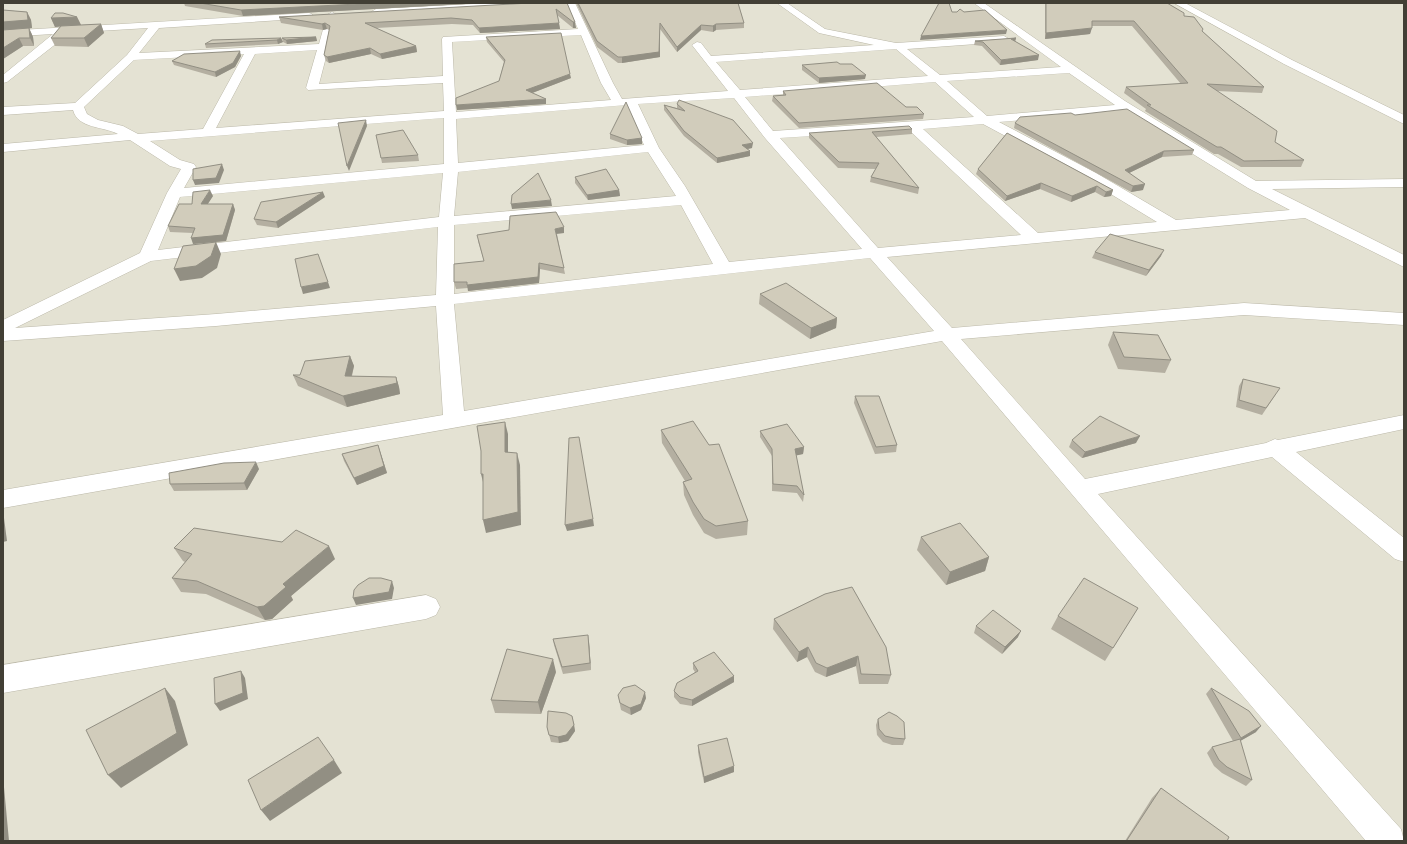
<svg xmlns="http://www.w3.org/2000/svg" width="1407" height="844" viewBox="0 0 1407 844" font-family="'Open Sans',sans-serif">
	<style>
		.residential { fill: #e4e2d3 }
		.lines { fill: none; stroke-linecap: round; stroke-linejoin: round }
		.street-casing { stroke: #bbb8a8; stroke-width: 1 }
		.street { fill: #fff; fill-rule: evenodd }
		.wall { fill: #b4afa1 }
		.shaded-wall { fill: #928f83 }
		.building { fill: #d1ccbb; stroke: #928f83 }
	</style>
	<rect width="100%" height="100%" fill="#f0efe4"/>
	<!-- residential -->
	<rect class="residential" x="3" y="3" width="1401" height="838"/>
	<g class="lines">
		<defs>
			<g id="street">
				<polygon points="493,3 547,3 543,6 376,15 371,12 376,9"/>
				<path d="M567,3H575L613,83L622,99L728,91L692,45L697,42L701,43L711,56L874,45L819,33L777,3H787L825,29L896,43L1004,36L1009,39L1004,42L907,49L940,75L1061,67L974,3H984L1125,101L1256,181L1404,179V187L1272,189L1404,255V267L1305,218L887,257L952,328L1244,303L1404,313V325L1244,315L961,339L1085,479L1266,443L1275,439L1278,440L1404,415V429L1296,452L1404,538V562L1395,559L1272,457L1098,494L1401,829L1404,841H1366L942,341L3,508V490L443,415L436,306L216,326L3,341V320L140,253L167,193L181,169L170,166L130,140L3,152V144L118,134C103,126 78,129 73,110L3,115V107L75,103L127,55L148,28L64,33L57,43L7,82L3,83V75L53,34L3,37V31L309,13L312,14V18L159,28L139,53L319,44L327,15L332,12L337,15L319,84L443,76L442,39L443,37L578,29ZM581,35L601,83L611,100L456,112L452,42ZM896,49L928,76L740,90L716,62ZM317,50L306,88L308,90L443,83L444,111L216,128L255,54ZM244,54L203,129L138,134L123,126L98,120L87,114L84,107L134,60ZM1069,73L1115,105L987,116L947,81ZM935,82L974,117L773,131L745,97ZM734,98L765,138L862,249L729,262L685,186L659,148L638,104ZM627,105L644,145L458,163L456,119ZM1125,112L1248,188L1290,210L1176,220L1096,173L999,122ZM444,118V164L184,188L196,167L194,164L180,160L150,141ZM983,124L1086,179L1157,222L1038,233L923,129ZM909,130L1021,235L878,248L780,138ZM648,152L676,196L454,216L458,172ZM443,173L439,217L158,250L180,197ZM681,205L713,264L454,294V225ZM438,227L436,295L216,314L15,328L151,261ZM870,258L934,331L464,411L454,304Z"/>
				<polygon points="1174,3 1185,3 1292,60 1404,115 1404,124 1284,64"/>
				<polygon points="426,595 436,599 440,607 436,615 426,619 3,693 3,665"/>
			</g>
		</defs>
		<!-- street casing -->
		<use href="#street" class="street-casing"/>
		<!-- street -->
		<use href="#street" class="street"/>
	</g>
	<!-- wall -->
	<g class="wall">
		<polygon points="184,3 484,3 243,16 185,6"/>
		<polygon points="567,3 576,28 573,28 557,15 560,29 480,33 473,25 452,24 376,28 416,46 417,52 382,59 371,54 329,63 326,61 324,55 329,30 327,29 323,30 281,23 279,17"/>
		<polygon points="576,3 738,3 744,23 744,28 716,30 713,32 701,30 677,52 660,29 660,57 622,63 618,63 597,47"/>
		<polygon points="1045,3 1167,3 1202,31 1264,87 1262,93 1216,91 1275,142 1304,160 1301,167 1241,167 1218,154 1214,154 1145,111 1146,109 1124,93 1126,87 1181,84 1132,26 1092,26 1090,34 1045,39"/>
		<polygon points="3,10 27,12 31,20 32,28 23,29 29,28 33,37 34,46 23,46 3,59"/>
		<polygon points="77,17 81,25 101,24 104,33 88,47 55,46 51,38 61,26 55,27 51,18"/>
		<polygon points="316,37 317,41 287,44 283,42 282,38"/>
		<polygon points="486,37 571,78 532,93 546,104 457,110 499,81 504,62 487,42"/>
		<polygon points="281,38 283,42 278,44 206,48 205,44"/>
		<polygon points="1016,38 1015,41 1038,60 1000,65 982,46 974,45 975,41"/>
		<polygon points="241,56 235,67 216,77 174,65 172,61"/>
		<polygon points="802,65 865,79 819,83 802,70"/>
		<polygon points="783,91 906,107 924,114 923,119 799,128 772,101 773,96 783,95"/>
		<polygon points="677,104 752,148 748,149 750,156 717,163 684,136 664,110 664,105 677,108"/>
		<polygon points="1075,115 1194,150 1192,155 1162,157 1129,173 1143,190 1131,192 1014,128 1015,123"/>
		<polygon points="912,129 912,134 876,137 919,188 918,194 870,182 871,177 876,169 838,168 809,138 809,133"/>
		<polygon points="1007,133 1113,190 1111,196 1104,197 1095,192 1071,202 1040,189 1005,201 976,174 978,169"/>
		<polygon points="610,134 642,138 642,144 627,145 610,139"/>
		<polygon points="418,155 419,161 382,163 381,158"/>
		<polygon points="575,177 619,190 620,196 588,200 575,183"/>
		<polygon points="213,196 207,204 233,204 235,210 226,241 193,244 193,233 170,232 168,226 192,204"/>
		<polygon points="325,197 278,228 257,225 254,219"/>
		<polygon points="564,233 557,234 565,274 540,269 539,283 468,291 468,288 456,289 454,282 484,261 478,241"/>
		<polygon points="1095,252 1161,256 1146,276 1092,258"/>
		<polygon points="760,294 837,318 836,328 810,339 759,304"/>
		<polygon points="1113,332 1171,360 1165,373 1118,369 1108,345"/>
		<polygon points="350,356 354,366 352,376 396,377 399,387 400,394 347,407 298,386 293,375 300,375"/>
		<polygon points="1243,379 1276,394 1262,415 1236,407 1239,386"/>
		<polygon points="855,396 897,445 896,452 875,454 854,403"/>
		<polygon points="661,430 748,521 747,535 716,539 704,533 693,515 684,495 683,482 685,481 662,443"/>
		<polygon points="760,431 804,447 803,454 796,455 804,495 803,502 797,493 772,491 772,456 760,437"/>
		<polygon points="1072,440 1136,443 1082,458 1069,447"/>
		<polygon points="378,445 387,473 357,485 344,461 342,454"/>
		<polygon points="259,469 247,490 174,491 170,484"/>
		<polygon points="921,537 989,557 985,571 946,585 917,550"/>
		<polygon points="174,548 335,559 291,596 293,600 272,619 265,620 206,594 181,592 172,578 185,562 183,561"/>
		<polygon points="825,594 891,675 888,684 859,684 856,666 826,677 815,672 807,657 797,662 773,629 774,619"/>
		<polygon points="1138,608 1105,661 1051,629 1058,616"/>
		<polygon points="976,626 1018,637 1002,654 974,633"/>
		<polygon points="553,639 589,642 591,670 563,674 554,645"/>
		<polygon points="693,663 734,676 734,682 692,706 680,704 674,697 674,691 695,672 693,669"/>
		<polygon points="556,672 541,714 495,713 491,700"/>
		<polygon points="1211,688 1256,732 1240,741 1252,780 1246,786 1222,773 1214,766 1207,753 1212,747 1233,741 1206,694"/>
		<polygon points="618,695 646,698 641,710 631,715 621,710"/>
		<polygon points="878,719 905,739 903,745 892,745 883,742 877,735 876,725"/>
		<polygon points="574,723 575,731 568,741 559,743 551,742 547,727"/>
		<polygon points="698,745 734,772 704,783 698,752"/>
		<polygon points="1161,788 1227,841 1125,841 1152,798"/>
	</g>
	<!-- shaded-wall -->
	<g class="shaded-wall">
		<polygon points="377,3 484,3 243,16 241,10"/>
		<polygon points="27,12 31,20 32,28 3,31 3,22"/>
		<polygon points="77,17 81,25 55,27 51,18"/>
		<polygon points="573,22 575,22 576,28 573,28"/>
		<polygon points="325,23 327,29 323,30 322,24"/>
		<polygon points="559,23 560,29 480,33 479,28"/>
		<polygon points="660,23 660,57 622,63 622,57"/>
		<polygon points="101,24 104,33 88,47 84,38"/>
		<polygon points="716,24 716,30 713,32 713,26"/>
		<polygon points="701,25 701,30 677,52 677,47"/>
		<polygon points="29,28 33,37 34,46 30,38"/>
		<polygon points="1092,28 1090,34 1045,39 1046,33"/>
		<polygon points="1007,30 1006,34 920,40 921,36"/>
		<polygon points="316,37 317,41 287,44 286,40"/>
		<polygon points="19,38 23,46 3,59 3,48"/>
		<polygon points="281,38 283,42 278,44 277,40"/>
		<polygon points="1016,38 1015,42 1011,39"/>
		<polygon points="416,46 417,52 382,59 380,54"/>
		<polygon points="370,48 371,54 329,63 327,57"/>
		<polygon points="240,51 241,56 235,67 216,77 215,72"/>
		<polygon points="1039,55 1038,60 1000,65 1001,60"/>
		<polygon points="570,74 571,78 527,95 526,90"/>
		<polygon points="866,75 865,79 819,83 819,78"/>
		<polygon points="546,99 546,104 457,110 456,105"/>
		<polygon points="366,120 367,126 349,171 347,166"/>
		<polygon points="642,138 642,144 627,145 627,140"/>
		<polygon points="753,143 752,148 742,150 742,145"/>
		<polygon points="750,151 750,156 717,163 717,158"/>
		<polygon points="1164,151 1162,157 1123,176 1125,170"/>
		<polygon points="222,164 224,170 219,183 195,185 193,180"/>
		<polygon points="1041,183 1040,189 1005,201 1007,196"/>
		<polygon points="1145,184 1143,190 1131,192 1133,186"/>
		<polygon points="1097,186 1095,192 1071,202 1072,196"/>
		<polygon points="210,190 213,196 204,210 201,204"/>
		<polygon points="619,190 620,196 588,200 587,195"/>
		<polygon points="1113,190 1111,196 1104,197 1106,192"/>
		<polygon points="323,192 325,197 278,228 276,222"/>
		<polygon points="551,200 552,206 512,209 511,204"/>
		<polygon points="233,204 235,210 226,241 193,244 191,238"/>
		<polygon points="564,227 564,233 556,234 555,229"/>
		<polygon points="216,242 221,254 217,268 202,278 180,281 174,269"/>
		<polygon points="1164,250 1161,256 1146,276 1149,270"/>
		<polygon points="539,263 540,269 539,283 468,291 467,285"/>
		<polygon points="328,282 330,288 303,294 301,287"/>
		<polygon points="837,318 836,328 810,339 811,328"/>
		<polygon points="350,356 354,366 349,386 345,376"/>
		<polygon points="396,377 399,387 400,394 347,407 343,396"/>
		<polygon points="505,422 508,434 508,464 505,452"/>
		<polygon points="1140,436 1136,443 1082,458 1085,452"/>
		<polygon points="378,445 387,473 357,485 354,478"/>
		<polygon points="804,447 803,454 794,456 795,449"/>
		<polygon points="517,453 520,465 521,525 486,533 483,520"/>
		<polygon points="256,462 259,469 247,490 244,483"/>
		<polygon points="481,474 483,474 484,486"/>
		<polygon points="3,516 4,518 7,541 3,542"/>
		<polygon points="593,519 594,526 567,531 565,525"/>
		<polygon points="329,546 335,559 291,596 293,600 272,619 265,620 257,607 283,584"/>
		<polygon points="989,557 985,571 946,585 950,572"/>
		<polygon points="392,581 394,588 392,599 356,605 353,598"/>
		<polygon points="1021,631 1018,637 1002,654 1005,647"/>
		<polygon points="588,635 589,642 591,670 590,663"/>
		<polygon points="808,647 807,657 797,662 799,652"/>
		<polygon points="858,656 856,666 826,677 827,668"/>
		<polygon points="553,659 556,672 541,714 538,702"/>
		<polygon points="241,671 245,678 248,699 220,711 215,704"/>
		<polygon points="734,676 734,682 692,706 692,700"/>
		<polygon points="165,688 175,701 188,745 121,788 108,775"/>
		<polygon points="645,692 646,698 641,710 631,715 630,708"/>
		<polygon points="572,716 575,731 568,741 559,743 558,737"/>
		<polygon points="1261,726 1256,732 1235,744 1241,738"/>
		<polygon points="334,760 342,773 270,821 261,810"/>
		<polygon points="734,766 734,772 704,783 704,777"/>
		<polygon points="3,786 4,787 9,841 3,841"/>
	</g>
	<!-- building -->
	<g class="building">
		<polygon points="200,3 377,3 241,10"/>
		<polygon points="530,3 567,3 575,22 573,22 556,9 559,23 479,28 472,20 451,18 365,23 416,46 380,54 370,48 327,57 324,55 330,26 325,23 322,24 279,17"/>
		<polygon points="578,3 738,3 744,23 716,24 713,26 701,25 677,47 660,23 659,52 622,57 618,57 597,41"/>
		<polygon points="939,3 949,3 952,12 957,12 960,9 964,12 985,10 1007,30 921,36"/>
		<polygon points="1046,3 1167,3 1184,13 1184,16 1194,17 1203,29 1202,31 1264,87 1207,84 1277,131 1275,142 1304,160 1244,161 1221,147 1217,147 1147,105 1151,105 1126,87 1188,83 1134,21 1092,21 1092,28 1046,33"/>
		<polygon points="3,10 27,12 28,20 3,22"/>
		<polygon points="55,13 63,13 77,17 51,18"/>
		<polygon points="101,24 84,38 51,38 61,26"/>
		<polygon points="29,28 30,38 19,38 3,48 3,30"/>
		<polygon points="561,33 570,74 526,90 546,99 456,105 456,98 499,81 505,60 486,37"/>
		<polygon points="316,37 286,40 282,38"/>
		<polygon points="281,38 277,40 205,44 212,40"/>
		<polygon points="1016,38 1011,39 1039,55 1001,60 983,42 975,41"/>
		<polygon points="240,51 233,63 215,72 172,61 184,54"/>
		<polygon points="837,62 840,64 852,64 866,75 819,78 802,65"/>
		<polygon points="877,83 906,107 917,107 924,114 799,123 773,96 786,95 783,91"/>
		<polygon points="679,100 733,120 753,143 742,145 750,151 717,158 684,131 664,105 685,111 677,104"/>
		<polygon points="626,102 642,138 627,140 610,134"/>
		<polygon points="1127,109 1194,150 1164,151 1125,170 1145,184 1133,186 1015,123 1020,117 1071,113 1075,115"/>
		<polygon points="366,120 347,166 338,123"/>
		<polygon points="909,126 912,129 872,132 919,188 871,177 879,163 839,162 809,133"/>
		<polygon points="403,130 418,155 381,158 376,135"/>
		<polygon points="1007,133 1113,190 1106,192 1097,186 1072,196 1041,183 1007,196 978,169"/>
		<polygon points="222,164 216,178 193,180 193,169"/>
		<polygon points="606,169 619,190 587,195 575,177"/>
		<polygon points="538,173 551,200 511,204 512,195"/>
		<polygon points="210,190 201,204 233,204 223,235 191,238 195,228 168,226 179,204 192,204 193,192"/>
		<polygon points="323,192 276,222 254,219 261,202"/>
		<polygon points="556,212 564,227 555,229 564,268 539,263 538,277 467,285 467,282 454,282 454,264 484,261 477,235 509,230 510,216"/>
		<polygon points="1110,234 1164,250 1149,270 1095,252"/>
		<polygon points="216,242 211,256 196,266 174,269 183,246"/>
		<polygon points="318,254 328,282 301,287 295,259"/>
		<polygon points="786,283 837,318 811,328 760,294"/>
		<polygon points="1113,332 1158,335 1171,360 1124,357"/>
		<polygon points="350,356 345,376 396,377 397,383 343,396 293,375 300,375 305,361"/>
		<polygon points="1243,379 1280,388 1266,408 1239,400"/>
		<polygon points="855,396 879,396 897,445 876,447"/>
		<polygon points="1100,416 1140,436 1085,452 1072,440"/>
		<polygon points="693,421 709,445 719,444 748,521 716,526 704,519 693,502 683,482 692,479 661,430"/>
		<polygon points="505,422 505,452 517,453 518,512 483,520 483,474 481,474 481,451 477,426"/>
		<polygon points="787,424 804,447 795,449 804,495 797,486 773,484 772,449 760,431"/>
		<polygon points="579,437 593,519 565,525 569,438"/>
		<polygon points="378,445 384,466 354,478 342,454"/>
		<polygon points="256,462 244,483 170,484 169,473 224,463"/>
		<polygon points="960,523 989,557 950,572 921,537"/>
		<polygon points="194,528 282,542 296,530 329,546 283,584 286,587 264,606 257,607 197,581 172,578 192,554 174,548"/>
		<polygon points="369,578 381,578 392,581 389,592 353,598 354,590 358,585"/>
		<polygon points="1084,578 1138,608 1113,648 1058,616"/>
		<polygon points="852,587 886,647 891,675 861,674 858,656 827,668 816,663 808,647 799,652 774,619 825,594"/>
		<polygon points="993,610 1021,631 1005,647 976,626"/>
		<polygon points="588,635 590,663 562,667 553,639"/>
		<polygon points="507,649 553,659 538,702 491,700"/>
		<polygon points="714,652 734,676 692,700 680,697 674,691 677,683 698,671 693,663"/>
		<polygon points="241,671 243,693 215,704 214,678"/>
		<polygon points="635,685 645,692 641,704 630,708 620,703 618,695 623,688"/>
		<polygon points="165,688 177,733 108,775 86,730"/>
		<polygon points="1211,688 1249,711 1261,726 1241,738"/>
		<polygon points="548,711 566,713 572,716 574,725 566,735 558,737 549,735 547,727"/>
		<polygon points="889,712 897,716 904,722 905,739 894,738 885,736 879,729 878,719"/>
		<polygon points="318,737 334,760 261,810 248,780"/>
		<polygon points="727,738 734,766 704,777 698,745"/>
		<polygon points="1240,739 1252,780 1227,767 1219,760 1212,747"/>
		<polygon points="1161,788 1229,837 1227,841 1128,841 1127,840"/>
	</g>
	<!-- border -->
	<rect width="1407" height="844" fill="none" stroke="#423f35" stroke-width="8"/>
</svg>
